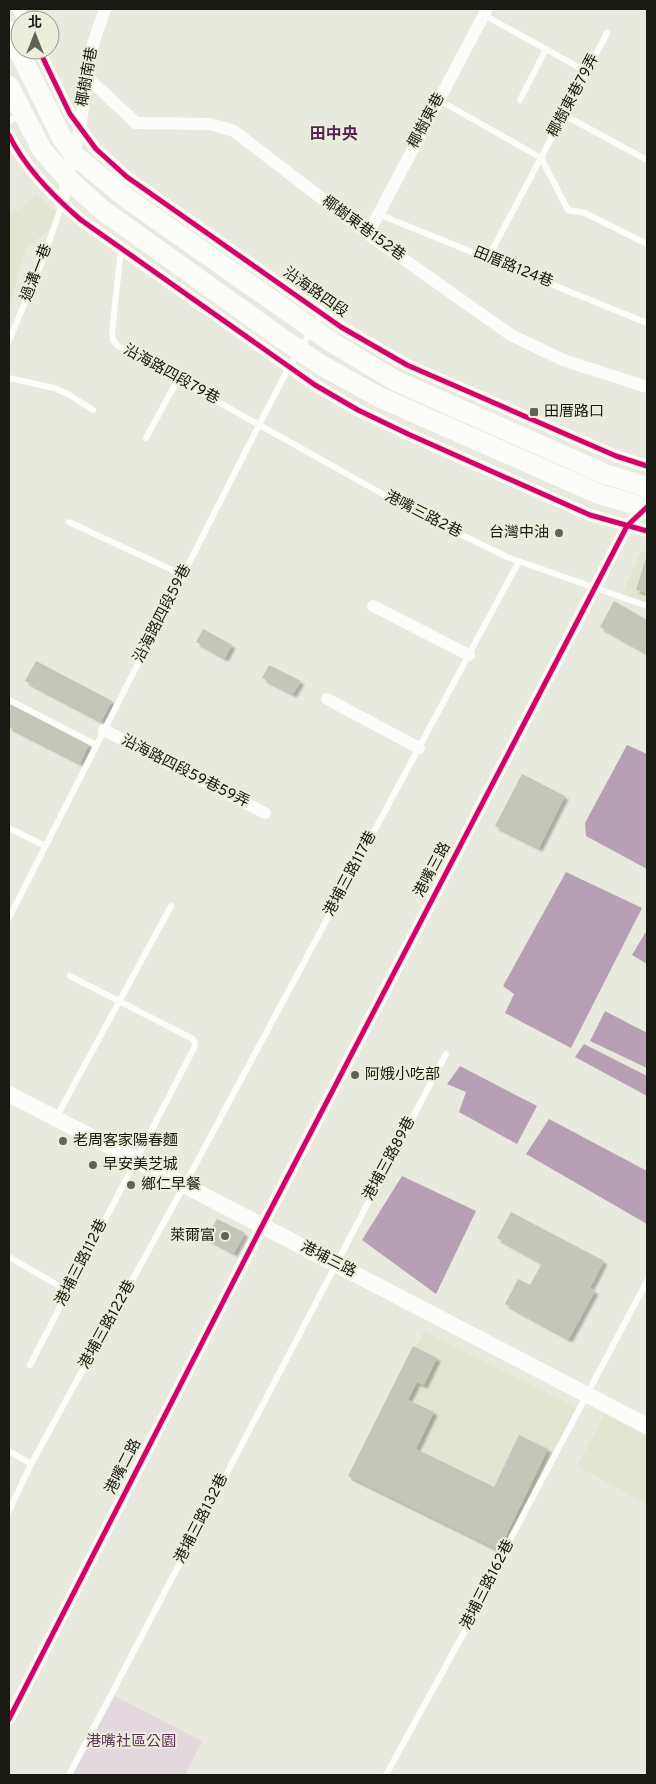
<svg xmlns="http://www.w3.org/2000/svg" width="656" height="1784" viewBox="0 0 656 1784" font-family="Overpass,'Noto Sans TC',sans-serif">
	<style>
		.built { fill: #e2e5d1 }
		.green { fill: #e4d8df }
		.water { fill: #b7a0b4 }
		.building { fill: #c3c6b8; filter: url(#shadow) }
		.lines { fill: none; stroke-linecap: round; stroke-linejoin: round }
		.service { stroke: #fcfcfa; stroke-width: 6 }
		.minor { stroke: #fcfcfa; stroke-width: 12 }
		.tertiary { stroke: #fcfcfa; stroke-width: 16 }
		.primary { stroke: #fcfcfa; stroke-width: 20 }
		.cycleway-casing { stroke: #ebeedb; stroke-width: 8 }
		.cycleway { stroke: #d6006c; stroke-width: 5 }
		.poi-dot { fill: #61625a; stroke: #ebeedb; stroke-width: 2 }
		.labels { text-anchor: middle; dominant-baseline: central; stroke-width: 4; stroke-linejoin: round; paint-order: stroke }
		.street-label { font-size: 15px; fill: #181913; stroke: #ebeedb }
		.poi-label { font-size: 15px; fill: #181913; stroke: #ebeedb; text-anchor: start }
		.park-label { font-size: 15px; fill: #5e325e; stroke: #ebeedb }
		.neighbourhood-label { font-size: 16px; font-weight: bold; fill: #542455; stroke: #ebeedb }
	</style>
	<defs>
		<filter id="shadow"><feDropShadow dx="3.5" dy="3.5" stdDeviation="1" flood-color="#0004"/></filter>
	</defs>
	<rect width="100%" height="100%" fill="#e8eadf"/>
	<!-- built -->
	<g class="built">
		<polygon points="36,194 58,213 51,228 26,248 9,308 9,213 20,209"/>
		<polygon points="647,551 647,607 620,599 640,553"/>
		<polygon points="424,1331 579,1409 505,1557 350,1479"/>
		<polygon points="605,1414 647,1437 647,1505 577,1466"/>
	</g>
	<!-- green -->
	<polygon class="green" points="115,1696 202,1741 185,1775 72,1775"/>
	<!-- water -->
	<g class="water">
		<polygon points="627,745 647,754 647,869 586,836 585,823"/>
		<polygon points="566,872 642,908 571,1048 505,1013 514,994 503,986"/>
		<polygon points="647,930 647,964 632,955"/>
		<polygon points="605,1011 647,1033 647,1068 590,1041"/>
		<polygon points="584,1044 647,1076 647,1096 575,1057"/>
		<polygon points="460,1066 537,1106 517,1144 459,1112 466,1092 447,1084"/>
		<polygon points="549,1119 647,1171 647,1224 526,1154"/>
		<polygon points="402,1176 476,1211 436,1294 362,1240"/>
	</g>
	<!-- building -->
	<g class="building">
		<polygon points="647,555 647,593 636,590"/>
		<polygon points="614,601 647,620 647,653 600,627"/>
		<polygon points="203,629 232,645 225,658 196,642"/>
		<polygon points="36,661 112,701 101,721 25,681"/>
		<polygon points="269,665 301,681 293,694 262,678"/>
		<polygon points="11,704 89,744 80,763 9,727 9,709"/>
		<polygon points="522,774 565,796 539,848 495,826"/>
		<polygon points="511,1212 604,1261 590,1288 595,1291 569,1339 505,1304 518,1279 530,1285 542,1263 497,1238"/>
		<polygon points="217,1219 245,1233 234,1253 206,1238"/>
		<polygon points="413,1346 437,1358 424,1385 417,1382 408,1400 434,1412 416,1449 494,1487 519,1435 548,1449 499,1550 348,1476"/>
	</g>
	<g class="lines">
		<!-- service -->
		<g class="service">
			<polyline points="484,15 587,72"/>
			<polyline points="439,100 541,158 568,210 585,213 647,244"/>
			<polyline points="520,100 546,49"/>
			<polyline points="564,115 647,160"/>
			<polyline points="9,121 20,115"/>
			<polyline points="378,214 647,323"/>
			<polyline points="121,249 112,332 113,340 118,346 415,512 507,557 647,606"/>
			<polyline points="488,258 607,33"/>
			<polyline points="9,341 45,254 62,204"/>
			<polyline points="9,378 54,388 68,394 93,410"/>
			<polyline points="146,438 178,379"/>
			<polyline points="69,522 183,575"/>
			<polyline points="9,700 96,745"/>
			<polyline points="9,828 45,846"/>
			<polyline points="9,918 259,425 289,367 322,314"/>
			<polyline points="56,1118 171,906"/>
			<polyline points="9,1257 68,1291"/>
			<polyline points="30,1365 194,1048 195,1043 193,1039 70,976"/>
			<polyline points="9,1451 31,1464"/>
			<polyline points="9,1511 31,1464 184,1186 519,561"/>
			<polyline points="69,1775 446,1054"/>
			<polyline points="386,1775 494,1578 502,1555 647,1281"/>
		</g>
		<!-- minor -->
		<g class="minor">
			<polyline points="18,9 24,20"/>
			<polyline points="39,50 70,114 96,149 127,177 341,327 407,365 616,456 647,466"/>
			<polyline points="88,78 136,123 210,124 234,131 368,234 511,335 563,360 647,387"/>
			<path d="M9,135C25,168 53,196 81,220L315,385L358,410L408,434L590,515L647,531"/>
			<polyline points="62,204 67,178 74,155 80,127 93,44 105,9"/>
			<polyline points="368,234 487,9"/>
			<polyline points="373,606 469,655"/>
			<polyline points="327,699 419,748"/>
			<polyline points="104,730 265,813"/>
			<polyline points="9,1719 262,1226 627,526 647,507"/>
		</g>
		<!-- tertiary -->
		<polyline class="tertiary" points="9,1094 647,1426"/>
		<!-- primary -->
		<g class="primary">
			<polyline points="9,31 62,138 74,155 128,199 219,263 333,343 396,381 605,474 647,487"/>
			<polyline points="9,86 42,150 67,178 101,209 281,338 321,365 379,397 599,494 647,508"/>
		</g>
		<defs>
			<g id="cycleway">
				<polyline points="39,50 70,114 96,149 127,177 341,327 407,365 616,456 647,466"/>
				<path d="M9,135C25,168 53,196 81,220L315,385L358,410L408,434L590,515L647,531"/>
				<polyline points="9,1719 262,1226 627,526 647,507"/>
			</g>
		</defs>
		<!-- cycleway casing -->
		<use href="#cycleway" class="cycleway-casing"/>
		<!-- cycleway -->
		<use href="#cycleway" class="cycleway"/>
	</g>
	<!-- markers -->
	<g class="poi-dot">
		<rect x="529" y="407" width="10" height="10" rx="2.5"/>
		<circle cx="559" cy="533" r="5"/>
		<circle cx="355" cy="1075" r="5"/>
		<circle cx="63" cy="1141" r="5"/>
		<circle cx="93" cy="1165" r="5"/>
		<circle cx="131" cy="1185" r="5"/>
		<circle cx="225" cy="1236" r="5"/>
	</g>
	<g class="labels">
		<!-- street labels -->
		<g class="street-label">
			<text transform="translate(88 77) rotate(-80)">椰樹南巷</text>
			<text transform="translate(574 96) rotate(-62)">椰樹東巷79弄</text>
			<text transform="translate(427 121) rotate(-62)">椰樹東巷</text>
			<text transform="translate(363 229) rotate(36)">椰樹東巷152巷</text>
			<text transform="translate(513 268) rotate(22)">田厝路124巷</text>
			<text transform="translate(37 273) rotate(-69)">過溝一巷</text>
			<text transform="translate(315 293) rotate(35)">沿海路四段</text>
			<text transform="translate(171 375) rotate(29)">沿海路四段79巷</text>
			<text transform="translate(423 515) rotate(27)">港嘴三路2巷</text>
			<text transform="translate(163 614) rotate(-63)">沿海路四段59巷</text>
			<text transform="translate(185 772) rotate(27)">沿海路四段59巷59弄</text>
			<text transform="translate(433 870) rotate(-62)">港嘴三路</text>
			<text transform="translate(351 874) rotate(-62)">港埔三路117巷</text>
			<text transform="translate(390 1159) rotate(-62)">港埔三路89巷</text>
			<text transform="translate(328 1260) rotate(27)">港埔三路</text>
			<text transform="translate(82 1263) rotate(-63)">港埔三路112巷</text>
			<text transform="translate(108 1325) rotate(-61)">港埔三路122巷</text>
			<text transform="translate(124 1467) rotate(-63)">港嘴二路</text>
			<text transform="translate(202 1519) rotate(-63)">港埔三路132巷</text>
			<text transform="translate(488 1585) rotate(-63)">港埔三路162巷</text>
		</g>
		<!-- poi labels -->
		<g class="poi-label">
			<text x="544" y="412">田厝路口</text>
			<text x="549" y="533" text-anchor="end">台灣中油</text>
			<text x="365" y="1075">阿娥小吃部</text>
			<text x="73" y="1141">老周客家陽春麵</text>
			<text x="103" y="1165">早安美芝城</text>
			<text x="141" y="1185">鄉仁早餐</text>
			<text x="215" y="1236" text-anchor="end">萊爾富</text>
		</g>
		<!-- park labels -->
		<g class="park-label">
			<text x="131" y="1742">港嘴社區公園</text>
		</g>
		<!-- neighbourhood labels -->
		<g class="neighbourhood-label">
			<text x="334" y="135">田中央</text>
		</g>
	</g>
	<!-- border -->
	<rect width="656" height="1784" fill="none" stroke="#181913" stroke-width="20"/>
	<!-- north arrow -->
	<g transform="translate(35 35)"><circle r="24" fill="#ebeedb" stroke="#97998b"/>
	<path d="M0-4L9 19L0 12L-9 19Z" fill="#61625a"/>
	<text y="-8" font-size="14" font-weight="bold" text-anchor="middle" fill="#181913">北</text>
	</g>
</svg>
